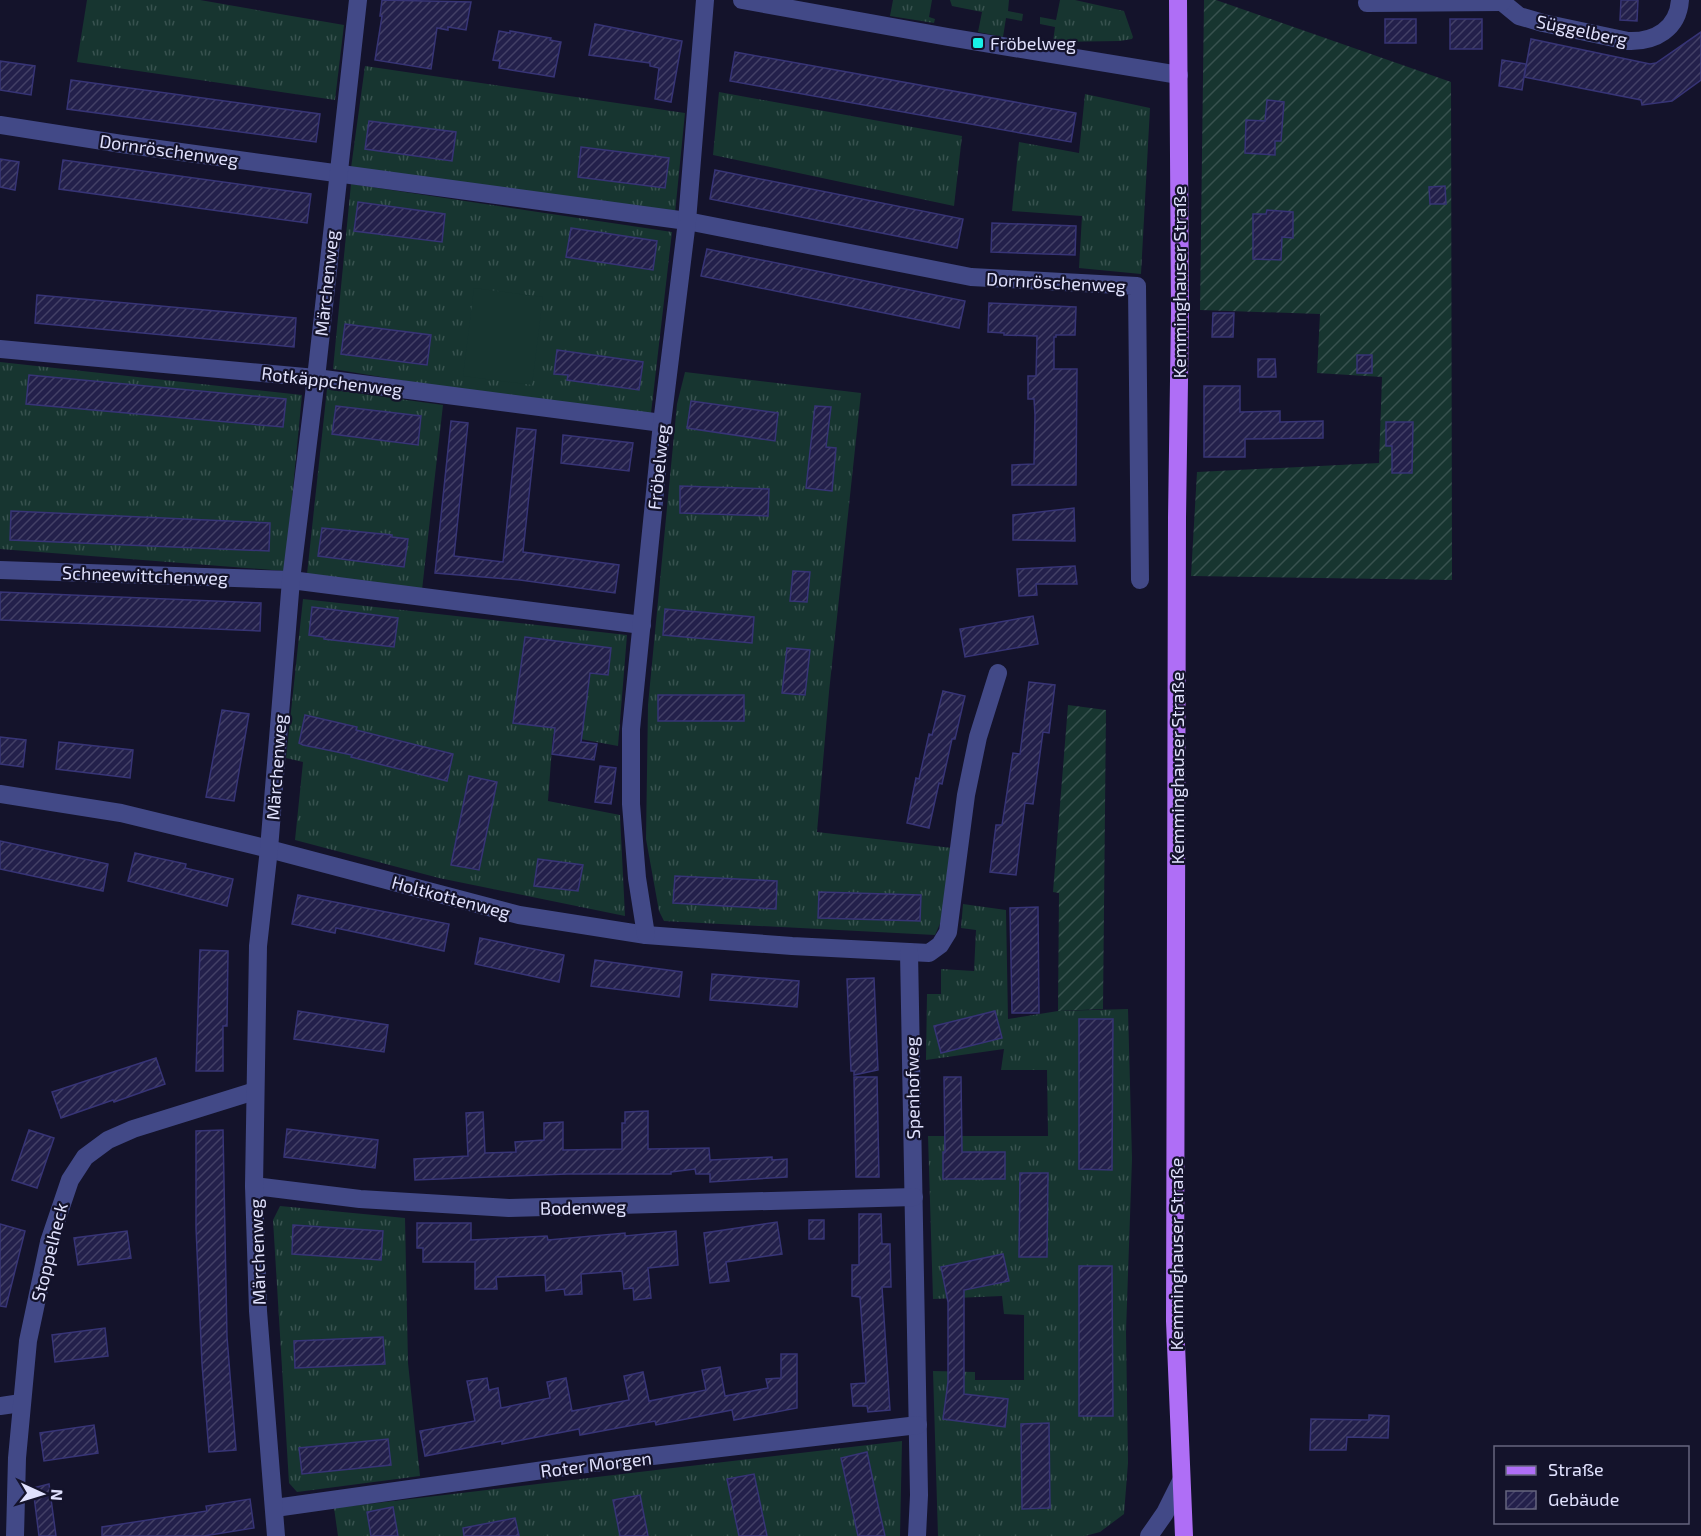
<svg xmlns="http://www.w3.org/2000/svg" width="1701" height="1536" viewBox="0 0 1701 1536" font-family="'Exo 2',sans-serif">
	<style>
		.grass { fill: url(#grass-tufts) }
		.garden { fill: url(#garden-furrows) }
		.pitch { fill: #173530 }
		.building { fill: url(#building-hatch); stroke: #373476; stroke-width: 1.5 }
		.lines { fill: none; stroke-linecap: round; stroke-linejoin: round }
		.minor { stroke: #424987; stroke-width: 18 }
		.major { stroke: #af6ef6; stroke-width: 18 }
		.poi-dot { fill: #18f1e7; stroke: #14132b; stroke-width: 2 }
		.labels { text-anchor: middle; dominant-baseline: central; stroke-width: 4.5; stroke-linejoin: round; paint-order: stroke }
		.street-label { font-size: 18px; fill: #e0e1fd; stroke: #14132b }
		.poi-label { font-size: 18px; fill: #e0e1fd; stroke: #14132b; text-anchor: start }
	</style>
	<defs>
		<pattern id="grass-tufts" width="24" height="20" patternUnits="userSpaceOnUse" patternTransform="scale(1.5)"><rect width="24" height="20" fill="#173530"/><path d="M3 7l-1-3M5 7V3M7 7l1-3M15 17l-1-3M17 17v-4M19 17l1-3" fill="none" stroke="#38524f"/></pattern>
		<pattern id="garden-furrows" width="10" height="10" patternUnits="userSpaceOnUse" patternTransform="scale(1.5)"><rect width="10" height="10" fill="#173530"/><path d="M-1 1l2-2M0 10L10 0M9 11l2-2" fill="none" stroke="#38524f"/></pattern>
		<pattern id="building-hatch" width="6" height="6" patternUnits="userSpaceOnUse" patternTransform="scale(1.5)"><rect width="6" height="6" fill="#23204b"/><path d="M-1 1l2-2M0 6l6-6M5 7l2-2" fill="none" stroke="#434066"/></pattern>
	</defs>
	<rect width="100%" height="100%" fill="#14132b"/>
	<!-- grass -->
	<g class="grass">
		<polygon points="87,0 200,0 344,25 335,100 77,62"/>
		<polygon points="893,0 932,0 929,17 935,19 934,23 890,16"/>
		<polygon points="950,0 1009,0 1008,11 1023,14 1022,21 1006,18 1003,37 978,32 982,12 952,6"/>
		<polygon points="1060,0 1075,0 1124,11 1133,37 1132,39 1120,41 1053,42 1055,27 1040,24 1040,17 1056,20"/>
		<polygon points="365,66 685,113 675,213 351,168"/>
		<polygon points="719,92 962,136 954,206 713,155"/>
		<polygon points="1085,94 1150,108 1141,274 1079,268 1082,216 1012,211 1019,142 1079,153"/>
		<polygon points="351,184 672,232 650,422 333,369"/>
		<polygon points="0,362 302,395 285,571 0,549"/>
		<polygon points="685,372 861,393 829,692 817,832 952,848 943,917 935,935 664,921 659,911 646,839 648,705 677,404"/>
		<polygon points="327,389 443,405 422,590 307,574"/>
		<polygon points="303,599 627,635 618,746 553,734 548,801 620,815 625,916 439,878 295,840 303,762 286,758"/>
		<polygon points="963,904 1006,910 1008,1019 1058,1011 1128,1009 1132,1159 1126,1332 1128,1463 1124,1514 1100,1532 1085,1536 938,1536 933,1371 975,1372 975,1380 1024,1380 1024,1315 1004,1314 1002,1296 933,1299 928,1136 1048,1136 1047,1070 1001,1070 1004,1049 926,1060 927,994 941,994 941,969 974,971 976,930 961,928"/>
		<polygon points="280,1206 405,1218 408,1363 420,1476 297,1492 289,1483 273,1220"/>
		<polygon points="902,1441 900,1536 338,1536 334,1508"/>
	</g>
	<!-- garden -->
	<g class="garden">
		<polygon points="1204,0 1216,0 1451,82 1452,580 1191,576 1197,472 1379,463 1382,377 1317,373 1320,314 1200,310"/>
		<polygon points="1068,705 1106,710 1103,1009 1058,1011 1059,893 1053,892"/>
	</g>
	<!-- pitch -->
	<polygon class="pitch" points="474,288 543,297 532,385 463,376"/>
	<!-- building -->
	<g class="building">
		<polygon points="382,0 471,2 466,30 448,27 448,30 437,28 431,69 375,60 382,16 380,16"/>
		<polygon points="1621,0 1638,0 1637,21 1620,20"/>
		<rect x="1385" y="19" width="31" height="24"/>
		<rect x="1450" y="19" width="32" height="30"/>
		<polygon points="595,24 682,41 671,102 655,99 659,68 650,66 650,63 589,55"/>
		<polygon points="499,31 510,33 510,31 551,38 550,40 561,42 554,77 499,68 500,61 493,60"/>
		<polygon points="1701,32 1701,80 1672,101 1642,105 1641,100 1524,77 1531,39 1650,64 1656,63"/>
		<polygon points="735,52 1076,113 1071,142 730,81"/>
		<polygon points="1502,60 1526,64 1522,90 1499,86"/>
		<polygon points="0,61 35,66 31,95 0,90"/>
		<polygon points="71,80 320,114 316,142 67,109"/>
		<polygon points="1267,100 1284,102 1281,141 1275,141 1275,155 1245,153 1246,120 1265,121"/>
		<polygon points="369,121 456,132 452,161 365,149"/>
		<polygon points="581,147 669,158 665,188 578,177"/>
		<polygon points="0,159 19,162 15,190 0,187"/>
		<polygon points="63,160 311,194 307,223 59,189"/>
		<polygon points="715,170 963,219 957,248 710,199"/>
		<polygon points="1445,186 1446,204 1430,204 1429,187"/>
		<polygon points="358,202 445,214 442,242 354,231"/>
		<polygon points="1267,210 1293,212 1293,238 1282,237 1281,260 1253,259 1253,214 1266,214"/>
		<polygon points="992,223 1076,226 1075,255 991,252"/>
		<polygon points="571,228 657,241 653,270 566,257"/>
		<polygon points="707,249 965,301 959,328 701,276"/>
		<polygon points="37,295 296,318 294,347 35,323"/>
		<polygon points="989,303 1076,307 1075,335 1056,335 1056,337 1054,337 1054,369 1077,369 1076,485 1012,485 1012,465 1034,464 1035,415 1034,399 1028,399 1028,376 1036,376 1037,336 1004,335 1004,333 988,332"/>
		<polygon points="1213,313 1234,313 1233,337 1212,337"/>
		<polygon points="345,324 431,335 427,365 341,354"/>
		<polygon points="557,350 643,362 639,390 567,380 568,375 554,374"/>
		<rect x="1357" y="355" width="15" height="18"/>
		<polygon points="1258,359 1275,359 1276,377 1258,377"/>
		<polygon points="29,375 286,399 283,427 26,404"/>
		<polygon points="1204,386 1240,386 1240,412 1280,411 1280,422 1323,421 1323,438 1245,439 1245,457 1204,457"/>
		<polygon points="691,401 778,413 775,441 687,428"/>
		<polygon points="336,406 421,416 418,445 332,434"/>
		<polygon points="815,406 831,407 826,447 836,448 832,491 806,488"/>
		<polygon points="451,421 468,423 454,556 503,562 517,428 536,430 523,552 619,565 615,593 520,580 435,573"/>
		<polygon points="1386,422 1413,422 1412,473 1392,473 1392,446 1386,446"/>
		<polygon points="563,435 633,443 629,471 561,463"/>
		<polygon points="680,486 769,489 768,516 680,513"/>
		<polygon points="1074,508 1075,541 1013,540 1013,515"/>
		<polygon points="11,511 270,523 269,551 10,540"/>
		<polygon points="322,528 392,535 392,537 408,539 404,567 318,556"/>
		<polygon points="1075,566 1077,584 1036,584 1037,595 1019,596 1017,569"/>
		<polygon points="793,571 810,572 807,602 790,601"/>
		<polygon points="0,592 261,603 260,631 0,620"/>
		<polygon points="312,607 398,618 394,647 324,639 324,637 309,635"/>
		<polygon points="665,609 754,617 752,643 663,635"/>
		<polygon points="1033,616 1038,644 965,657 960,629"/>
		<polygon points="525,637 611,648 608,675 590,673 581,742 597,744 594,760 552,754 555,728 513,723"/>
		<polygon points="787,648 810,650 805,695 782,693"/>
		<polygon points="1029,682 1055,685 1049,733 1043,732 1033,804 1025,803 1016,875 990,872 996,825 1002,825 1013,753 1020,754"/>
		<polygon points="943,691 965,696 955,739 952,739 942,784 939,783 929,828 907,823 916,778 919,779 929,734 932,735"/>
		<rect x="658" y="695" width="86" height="26"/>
		<polygon points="222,710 249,714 234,801 206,797"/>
		<polygon points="305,715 357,727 356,730 453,754 447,781 351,757 352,755 303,745 299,743"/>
		<polygon points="0,737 26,740 23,767 0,764"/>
		<polygon points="59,742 133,750 130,778 56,769"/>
		<polygon points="600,766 616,768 611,804 595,802"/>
		<polygon points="469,776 497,782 479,870 451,865"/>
		<polygon points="0,841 108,864 103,891 0,869"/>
		<polygon points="135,853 186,864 185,868 233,879 227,906 128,881"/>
		<polygon points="538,859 583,865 578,891 534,886"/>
		<polygon points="675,876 777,881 776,909 673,903"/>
		<polygon points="819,892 921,895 920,921 818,918"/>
		<polygon points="298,895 449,924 444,951 336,928 335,933 292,924"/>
		<polygon points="1038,907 1039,1013 1012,1013 1010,908"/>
		<polygon points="480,938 564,955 559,982 475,964"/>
		<polygon points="200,950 228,951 227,1026 223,1026 223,1071 196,1071"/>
		<polygon points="595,960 682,972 679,997 591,986"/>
		<polygon points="712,974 799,981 797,1007 710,1000"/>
		<polygon points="874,978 878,1070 854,1075 854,1071 851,1071 847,979"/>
		<polygon points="298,1011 388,1025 384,1052 294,1039"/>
		<polygon points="995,1011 1002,1038 941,1053 934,1026"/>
		<polygon points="1079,1019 1113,1019 1112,1170 1079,1169"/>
		<polygon points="156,1058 165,1084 114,1102 113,1100 61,1118 52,1092"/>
		<polygon points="854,1077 877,1077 879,1177 856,1177"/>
		<polygon points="944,1077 961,1077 962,1152 1005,1152 1005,1179 943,1179 943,1152 945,1152"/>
		<polygon points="648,1111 648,1149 709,1148 710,1160 772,1157 772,1160 787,1159 787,1177 710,1182 710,1174 696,1174 695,1169 671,1172 671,1174 567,1174 415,1180 414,1159 468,1156 466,1113 483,1112 485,1153 516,1152 515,1142 544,1140 544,1123 563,1122 563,1150 622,1149 622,1123 625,1123 625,1112"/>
		<polygon points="287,1129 378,1140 375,1168 284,1157"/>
		<polygon points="29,1130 54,1138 37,1188 12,1180"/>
		<polygon points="223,1130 227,1337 236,1450 209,1452 202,1364 196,1228 196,1131"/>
		<polygon points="1020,1173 1048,1173 1047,1257 1019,1257"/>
		<polygon points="859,1214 881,1214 882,1244 890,1244 891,1287 882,1287 890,1410 868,1412 867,1406 853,1406 851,1384 866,1383 860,1297 852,1296 852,1265 859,1265"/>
		<rect x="809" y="1220" width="15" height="19"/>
		<polygon points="777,1222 782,1254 726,1262 729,1281 710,1283 704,1233"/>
		<polygon points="417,1223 471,1223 471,1240 547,1236 548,1240 625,1233 625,1236 676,1231 678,1265 648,1268 651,1298 634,1300 633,1288 624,1289 622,1271 581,1274 582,1294 565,1295 564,1289 546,1291 545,1275 496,1277 497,1289 475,1289 475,1262 423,1262 423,1248 417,1248"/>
		<polygon points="0,1224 25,1231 6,1307 0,1306"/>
		<polygon points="293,1225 383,1231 381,1260 292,1254"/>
		<polygon points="127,1231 131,1258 78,1265 74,1238"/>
		<polygon points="1003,1254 1009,1281 964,1290 964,1394 1008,1399 1005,1427 943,1419 948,1382 948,1302 941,1267"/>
		<polygon points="1079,1266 1112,1266 1113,1416 1079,1416"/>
		<polygon points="105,1328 108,1356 55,1362 52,1335"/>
		<polygon points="383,1337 385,1364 295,1368 294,1341"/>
		<polygon points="781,1354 797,1354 797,1408 734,1420 732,1410 656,1425 655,1421 580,1435 579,1429 502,1444 502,1441 425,1456 420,1431 475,1421 467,1381 487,1378 489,1390 498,1388 501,1408 550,1398 547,1382 566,1378 572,1411 629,1400 624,1376 643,1372 649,1401 706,1390 702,1370 720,1367 725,1396 768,1388 766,1379 781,1378"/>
		<polygon points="1369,1415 1389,1416 1388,1438 1347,1437 1346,1450 1310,1450 1311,1419 1369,1420"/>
		<polygon points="1049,1423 1050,1508 1022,1509 1021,1424"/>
		<polygon points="94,1425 98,1453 44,1461 40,1433"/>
		<polygon points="388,1439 391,1465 302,1474 299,1448"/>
		<polygon points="867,1452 878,1505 885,1536 858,1536 841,1458"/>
		<polygon points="754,1474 767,1536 739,1536 727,1479"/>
		<polygon points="49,1484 56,1536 39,1536 33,1488"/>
		<polygon points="640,1495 648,1536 620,1536 613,1500"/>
		<polygon points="250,1499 254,1528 204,1536 102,1536 102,1527 207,1511 206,1506"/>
		<polygon points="393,1507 398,1536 371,1536 367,1512"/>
		<polygon points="515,1518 519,1536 464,1536 463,1528"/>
	</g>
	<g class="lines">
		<!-- minor -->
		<g class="minor">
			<polyline points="742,0 948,37 1179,75"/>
			<path d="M1502,2L1519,16L1543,23L1628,41C1655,42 1678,29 1680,0"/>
			<polyline points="1367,3 1502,2"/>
			<polyline points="0,125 122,144 687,221 971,277 1137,286 1140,580"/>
			<polyline points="0,349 316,378 662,423"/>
			<polyline points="0,570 291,580 642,625"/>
			<polyline points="0,794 121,813 269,849 519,915 646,935 792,946 929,953 940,945 948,932 966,795 978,737 998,673"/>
			<polyline points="646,935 637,878 631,804 631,729 662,423 687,221 705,0"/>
			<polyline points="909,952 919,1495 917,1536"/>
			<polyline points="254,1186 360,1199 509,1208 914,1197"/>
			<polyline points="0,1406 21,1403"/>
			<polyline points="275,1508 593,1463 918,1425"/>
			<polyline points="15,1536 17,1458 28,1341 49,1242 70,1180 85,1157 108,1140 133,1129 255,1091"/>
			<polyline points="276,1536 258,1311 254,1186 258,946 269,849 291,580 316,378 358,0"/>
			<polyline points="1149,1536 1165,1513 1181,1481"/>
		</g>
		<!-- major -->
		<polyline class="major" points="1178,0 1180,312 1177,518 1175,1321 1184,1536"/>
	</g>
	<!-- markers -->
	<rect class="poi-dot" x="972" y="37" width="12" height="12" rx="3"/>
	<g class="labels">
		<!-- street labels -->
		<g class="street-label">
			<text transform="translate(1582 30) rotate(12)">Süggelberg</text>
			<text transform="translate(169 150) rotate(8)">Dornröschenweg</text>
			<text transform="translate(1056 282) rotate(3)">Dornröschenweg</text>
			<text transform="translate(1179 282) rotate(-90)">Kemminghauser Straße</text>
			<text transform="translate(326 283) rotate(-84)">Märchenweg</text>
			<text transform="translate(332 381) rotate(7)">Rotkäppchenweg</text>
			<text transform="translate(658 467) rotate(-84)">Fröbelweg</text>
			<text transform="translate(145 575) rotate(2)">Schneewittchenweg</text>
			<text transform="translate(276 767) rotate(-86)">Märchenweg</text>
			<text transform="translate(1177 768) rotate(-90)">Kemminghauser Straße</text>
			<text transform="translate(451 897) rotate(15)">Holtkottenweg</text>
			<text transform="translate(912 1088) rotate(-91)">Spenhofweg</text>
			<text transform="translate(583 1207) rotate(-1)">Bodenweg</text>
			<text transform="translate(49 1252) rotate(-76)">Stoppelheck</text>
			<text transform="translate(257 1252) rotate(-92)">Märchenweg</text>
			<text transform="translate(1176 1254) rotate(-90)">Kemminghauser Straße</text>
			<text transform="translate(596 1464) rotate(-7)">Roter Morgen</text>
		</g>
		<!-- poi labels -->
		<g class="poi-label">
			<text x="990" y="43">Fröbelweg</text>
		</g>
	</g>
	<!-- legend -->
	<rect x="1494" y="1446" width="195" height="78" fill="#14132b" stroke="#66657f" stroke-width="1.5"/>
	<rect x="1506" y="1466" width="30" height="9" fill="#af6ef6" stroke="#66657f" stroke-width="1.5"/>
	<text x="1548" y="1476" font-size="18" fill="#e0e1fd">Straße</text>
	<rect x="1506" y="1491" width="30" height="18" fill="url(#building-hatch)" stroke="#66657f" stroke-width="1.5"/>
	<text x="1548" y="1506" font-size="18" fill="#e0e1fd">Gebäude</text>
	<!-- north arrow -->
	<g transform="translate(42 1494) rotate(94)" stroke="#14132b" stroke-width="4.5" paint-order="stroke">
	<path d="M0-4.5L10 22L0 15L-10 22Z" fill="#e0e1fd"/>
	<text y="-9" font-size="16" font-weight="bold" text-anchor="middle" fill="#e0e1fd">N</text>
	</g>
</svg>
